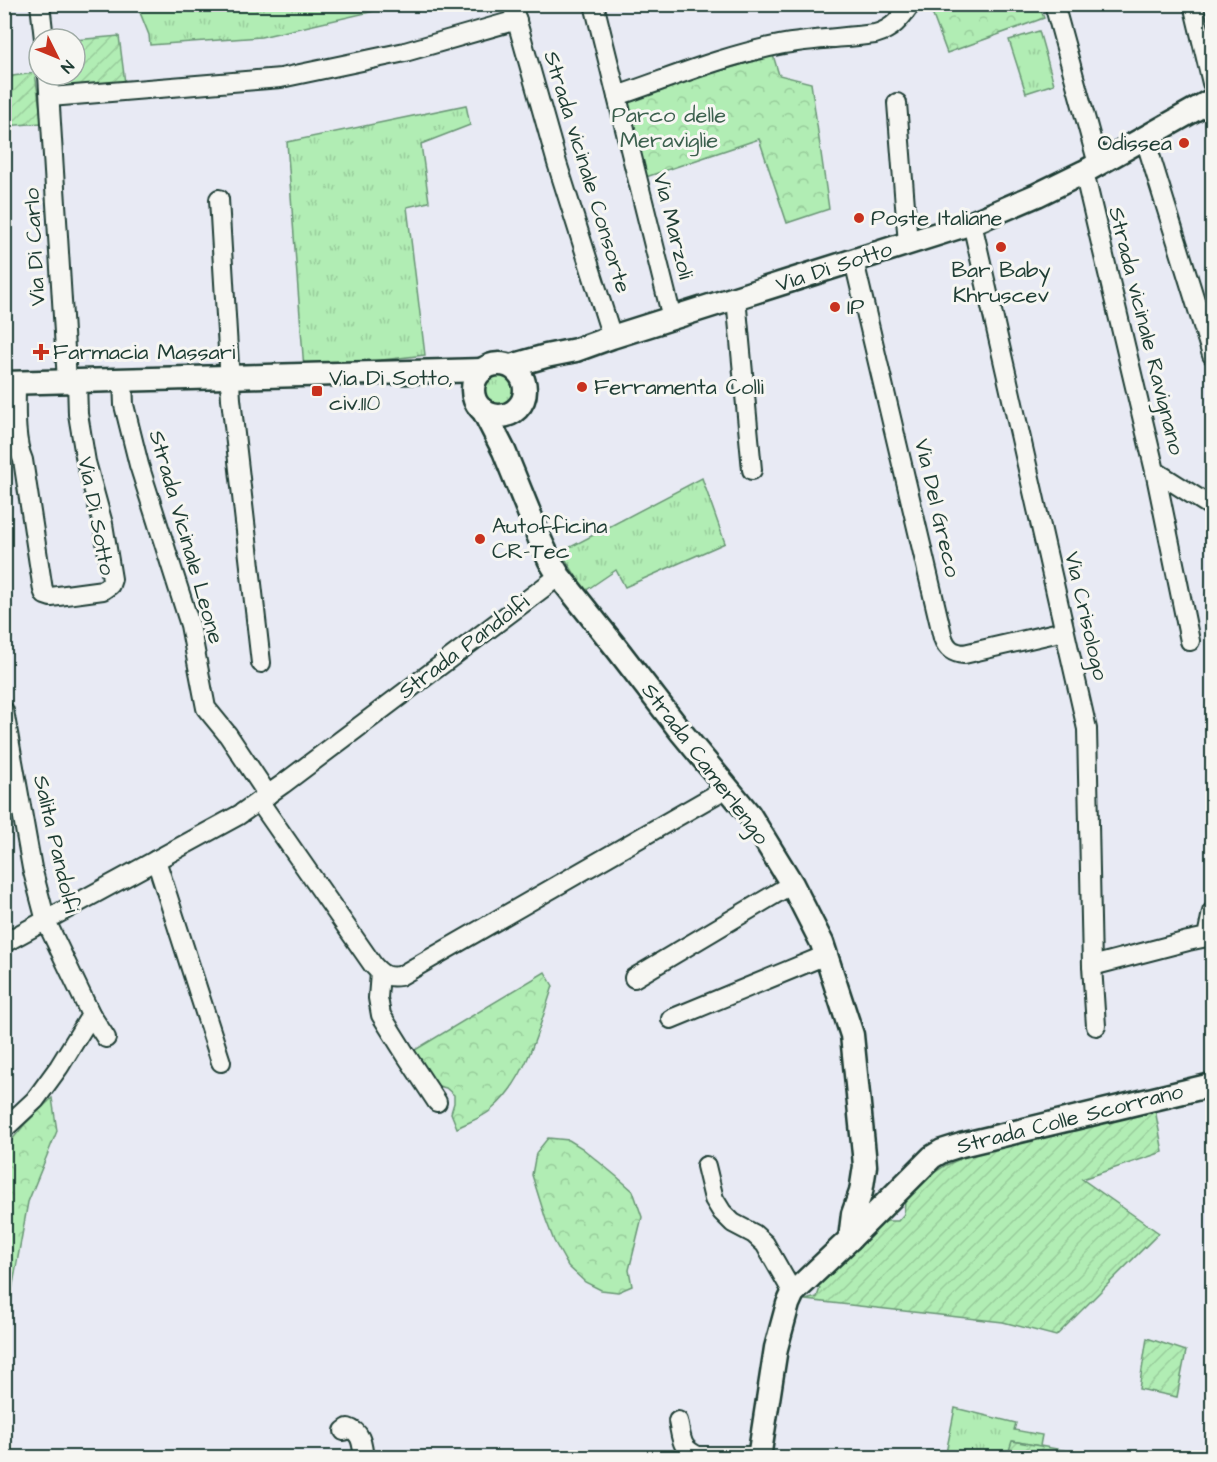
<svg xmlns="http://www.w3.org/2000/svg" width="1217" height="1462" viewBox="0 0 1217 1462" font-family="'Architects Daughter',sans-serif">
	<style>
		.grass { fill: url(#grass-tufts); stroke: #689574; stroke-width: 1.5 }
		.forest { fill: url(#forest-crowns); stroke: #689574; stroke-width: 1.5 }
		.garden { fill: url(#garden-furrows); stroke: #689574; stroke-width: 1.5 }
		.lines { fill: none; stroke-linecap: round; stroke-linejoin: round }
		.minor-casing { stroke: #1f3d34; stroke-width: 22 }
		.tertiary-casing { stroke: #1f3d34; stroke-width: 27 }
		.minor { stroke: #f6f6f2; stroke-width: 18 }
		.tertiary { stroke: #f6f6f2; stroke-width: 22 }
		.poi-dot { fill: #c8321e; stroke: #f6f6f2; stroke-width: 2 }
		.labels { text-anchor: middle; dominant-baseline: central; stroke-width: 6; stroke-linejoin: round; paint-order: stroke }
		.park-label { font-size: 22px; fill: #3c604e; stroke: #f6f6f2 }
		.poi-label { font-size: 22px; fill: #1f3d34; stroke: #f6f6f2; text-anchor: start }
		.street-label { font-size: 22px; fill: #1f3d34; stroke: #f6f6f2 }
	</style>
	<defs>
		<pattern id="grass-tufts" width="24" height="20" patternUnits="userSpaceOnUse" patternTransform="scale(1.5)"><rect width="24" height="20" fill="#b1edb4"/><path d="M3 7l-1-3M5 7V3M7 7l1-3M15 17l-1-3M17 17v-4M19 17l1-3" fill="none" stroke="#98cc9b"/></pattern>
		<pattern id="forest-crowns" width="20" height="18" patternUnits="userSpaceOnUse" patternTransform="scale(1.5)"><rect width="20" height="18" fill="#b1edb4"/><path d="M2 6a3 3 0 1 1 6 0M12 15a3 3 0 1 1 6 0" fill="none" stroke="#98cc9b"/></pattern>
		<pattern id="garden-furrows" width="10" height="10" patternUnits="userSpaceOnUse" patternTransform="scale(1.5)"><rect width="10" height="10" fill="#b1edb4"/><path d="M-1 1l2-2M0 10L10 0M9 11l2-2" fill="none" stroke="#98cc9b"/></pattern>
	</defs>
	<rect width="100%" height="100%" fill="#e8eaf4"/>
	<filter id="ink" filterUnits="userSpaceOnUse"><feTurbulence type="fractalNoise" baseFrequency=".0167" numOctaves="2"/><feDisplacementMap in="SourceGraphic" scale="12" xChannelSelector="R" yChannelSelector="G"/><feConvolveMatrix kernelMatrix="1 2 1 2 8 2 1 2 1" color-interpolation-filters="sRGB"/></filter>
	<g filter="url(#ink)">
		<!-- grass -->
		<g class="grass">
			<polygon points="137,5 401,4 401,5 261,37 150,45 149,35"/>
			<polygon points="1039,31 1054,84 1026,93 1009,40"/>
			<polygon points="466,105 470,125 421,144 429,202 407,207 425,355 304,369 287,142"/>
			<circle cx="500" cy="390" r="16"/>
			<polygon points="702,478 725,543 625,587 616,570 585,591 561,552"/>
			<polygon points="955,1408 1016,1423 1014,1430 1042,1435 1040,1446 1013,1441 1007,1457 945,1458"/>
		</g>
		<!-- forest -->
		<g class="forest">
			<polygon points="929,5 1039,5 1044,18 947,53"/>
			<polygon points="773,55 779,75 811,83 829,209 787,223 759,139 640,179 622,100"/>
			<path d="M545,972L553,986C538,1030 527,1080 491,1110C482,1118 468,1122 457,1128L451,1113L454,1103V1095L446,1088L431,1084L410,1053Z"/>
			<polygon points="52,1098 57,1131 28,1202 10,1301 5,1301 5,1148 25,1124"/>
			<polygon points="548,1138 569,1140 582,1148 616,1176 633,1191 642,1217 629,1270 632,1286 618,1292 601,1290 585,1282 568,1266 554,1241 546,1220 532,1175 536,1153"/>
		</g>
		<!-- garden -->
		<g class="garden">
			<polygon points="119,36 125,83 57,91 55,75 75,75 75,40"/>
			<polygon points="35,73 42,123 5,126 5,77"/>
			<polygon points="1154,1104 1163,1152 1082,1179 1159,1233 1056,1336 1003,1322 805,1300 817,1297 820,1288 817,1286 876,1227 887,1221 898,1221 904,1214 905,1200 925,1179 946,1165 986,1148"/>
			<polygon points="1147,1338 1186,1351 1177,1397 1139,1389"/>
			<polygon points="1012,1441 1091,1455 1090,1458 1007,1457"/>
		</g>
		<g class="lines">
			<defs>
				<g id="minor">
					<polyline points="40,4 44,39"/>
					<polyline points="512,4 557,163 612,337"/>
					<polyline points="594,4 672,318"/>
					<polyline points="1054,4 1098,164"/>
					<polyline points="1193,4 1212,83"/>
					<polyline points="48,75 67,381"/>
					<path d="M617,96C670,78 723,56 779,45C810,39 843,38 875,34C893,29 900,19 911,4"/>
					<polyline points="50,97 281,78 405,52 517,20"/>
					<polyline points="897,103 908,244"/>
					<polyline points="1145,139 1212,355"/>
					<polyline points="1084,172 1155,471 1212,507"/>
					<polyline points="219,199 231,399 261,663"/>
					<polyline points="972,223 1087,729 1092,966 1096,1026"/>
					<path d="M854,261L943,638C947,649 953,653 964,654L1064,631"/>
					<polyline points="736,298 752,470"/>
					<polyline points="123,380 124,405 139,465 190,625 206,708 228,735 268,795"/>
					<path d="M16,382C16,405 14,440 23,460L43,590L45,595L51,597L103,590L110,585L112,579L103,524L86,462L78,414L77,381"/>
					<polyline points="1155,471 1190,641"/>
					<polyline points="4,711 32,868 46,921 91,1015 59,1067 35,1100 4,1129"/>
					<path d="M259,801L373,965C382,975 387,978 400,976L727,788"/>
					<polyline points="156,860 221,1062"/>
					<polyline points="4,943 239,815 283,784 559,576"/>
					<polyline points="1092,966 1188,941 1207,937 1212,912"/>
					<polyline points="380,973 378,998 381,1015 406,1055 437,1102"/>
					<polyline points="634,978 792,884"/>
					<polyline points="91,1015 106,1038"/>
					<polyline points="671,1019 826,955"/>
					<polyline points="706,1166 714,1199 722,1212 733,1223 754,1234 765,1244 793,1293"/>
					<path d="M678,1421C682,1439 680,1448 698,1456H759"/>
					<path d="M344,1431L348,1428C362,1432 362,1445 364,1458"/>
				</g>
				<g id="tertiary">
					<circle cx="499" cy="390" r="26"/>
					<polyline points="511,366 546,356 576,350 612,337 972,223 1037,195 1084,172 1212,100"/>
					<polyline points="4,383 483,370"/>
					<polyline points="483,410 504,451 541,542 550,561 559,576 618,650 682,733 749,814 792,884 822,943 852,1035 864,1154 865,1166 861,1192 853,1214 850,1239"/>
					<polyline points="759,1458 776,1348 788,1304 793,1293 850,1239 932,1157 942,1151 961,1145 1212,1085"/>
				</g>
			</defs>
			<!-- minor casing -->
			<use href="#minor" class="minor-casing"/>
			<!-- tertiary casing -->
			<use href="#tertiary" class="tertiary-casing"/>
			<!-- minor -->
			<use href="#minor" class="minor"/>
			<!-- tertiary -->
			<use href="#tertiary" class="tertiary"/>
		</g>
	</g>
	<!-- markers -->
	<g class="poi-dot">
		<circle cx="1184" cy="143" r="6"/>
		<circle cx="859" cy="218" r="6"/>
		<circle cx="1001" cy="247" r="6"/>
		<circle cx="835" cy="307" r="6"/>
		<path d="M38 343h6v6h6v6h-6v6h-6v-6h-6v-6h6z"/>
		<circle cx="582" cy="387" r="6"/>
		<rect x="311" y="385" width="12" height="12" rx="3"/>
		<circle cx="480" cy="539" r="6"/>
	</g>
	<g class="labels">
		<!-- park labels -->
		<g class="park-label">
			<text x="669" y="115">Parco delle<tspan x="669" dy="25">Meraviglie</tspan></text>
		</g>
		<!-- poi labels -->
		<g class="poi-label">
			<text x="1172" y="143" text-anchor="end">Odissea</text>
			<text x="871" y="218">Poste Italiane</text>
			<text x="1001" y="270" text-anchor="middle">Bar Baby<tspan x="1001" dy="25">Khruscev</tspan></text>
			<text x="847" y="307">IP</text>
			<text x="53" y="352">Farmacia Massari</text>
			<text x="329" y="378">Via Di Sotto,<tspan x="329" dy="25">civ.110</tspan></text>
			<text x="594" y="387">Ferramenta Colli</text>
			<text x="492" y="526">Autofficina<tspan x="492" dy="25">CR-Tec</tspan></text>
		</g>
		<!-- street labels -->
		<g class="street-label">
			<text transform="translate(587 172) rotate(73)">Strada vicinale Consorte</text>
			<text transform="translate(673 226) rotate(76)">Via Marzoli</text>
			<text transform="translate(35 247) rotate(-93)">Via Di Carlo</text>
			<text transform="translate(834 267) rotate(-18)">Via Di Sotto</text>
			<text transform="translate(1146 331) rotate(76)">Strada vicinale Ravignano</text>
			<text transform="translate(937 508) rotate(77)">Via Del Greco</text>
			<text transform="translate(96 516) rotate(79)">Via Di Sotto</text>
			<text transform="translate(186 537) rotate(74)">Strada Vicinale Leone</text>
			<text transform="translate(1086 616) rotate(77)">Via Crisologo</text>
			<text transform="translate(464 647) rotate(-37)">Strada Pandolfi</text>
			<text transform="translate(705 764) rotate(53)">Strada Camerlengo</text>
			<text transform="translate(56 844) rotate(77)">Salita Pandolfi</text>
			<text transform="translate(1070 1119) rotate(-14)">Strada Colle Scorrano</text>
		</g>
	</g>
	<!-- margin -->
	<rect width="1217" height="1462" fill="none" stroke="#f6f6f2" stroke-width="24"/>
	<rect x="12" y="12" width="1193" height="1438" fill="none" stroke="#1f3d34" stroke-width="2" filter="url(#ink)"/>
	<!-- north arrow -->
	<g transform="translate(57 57) rotate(133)"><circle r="28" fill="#f6f6f2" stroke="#a0aca6" stroke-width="1.5"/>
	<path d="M0-4.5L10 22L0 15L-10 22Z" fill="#c8321e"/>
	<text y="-9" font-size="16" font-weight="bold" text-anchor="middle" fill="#1f3d34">N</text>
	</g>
</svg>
